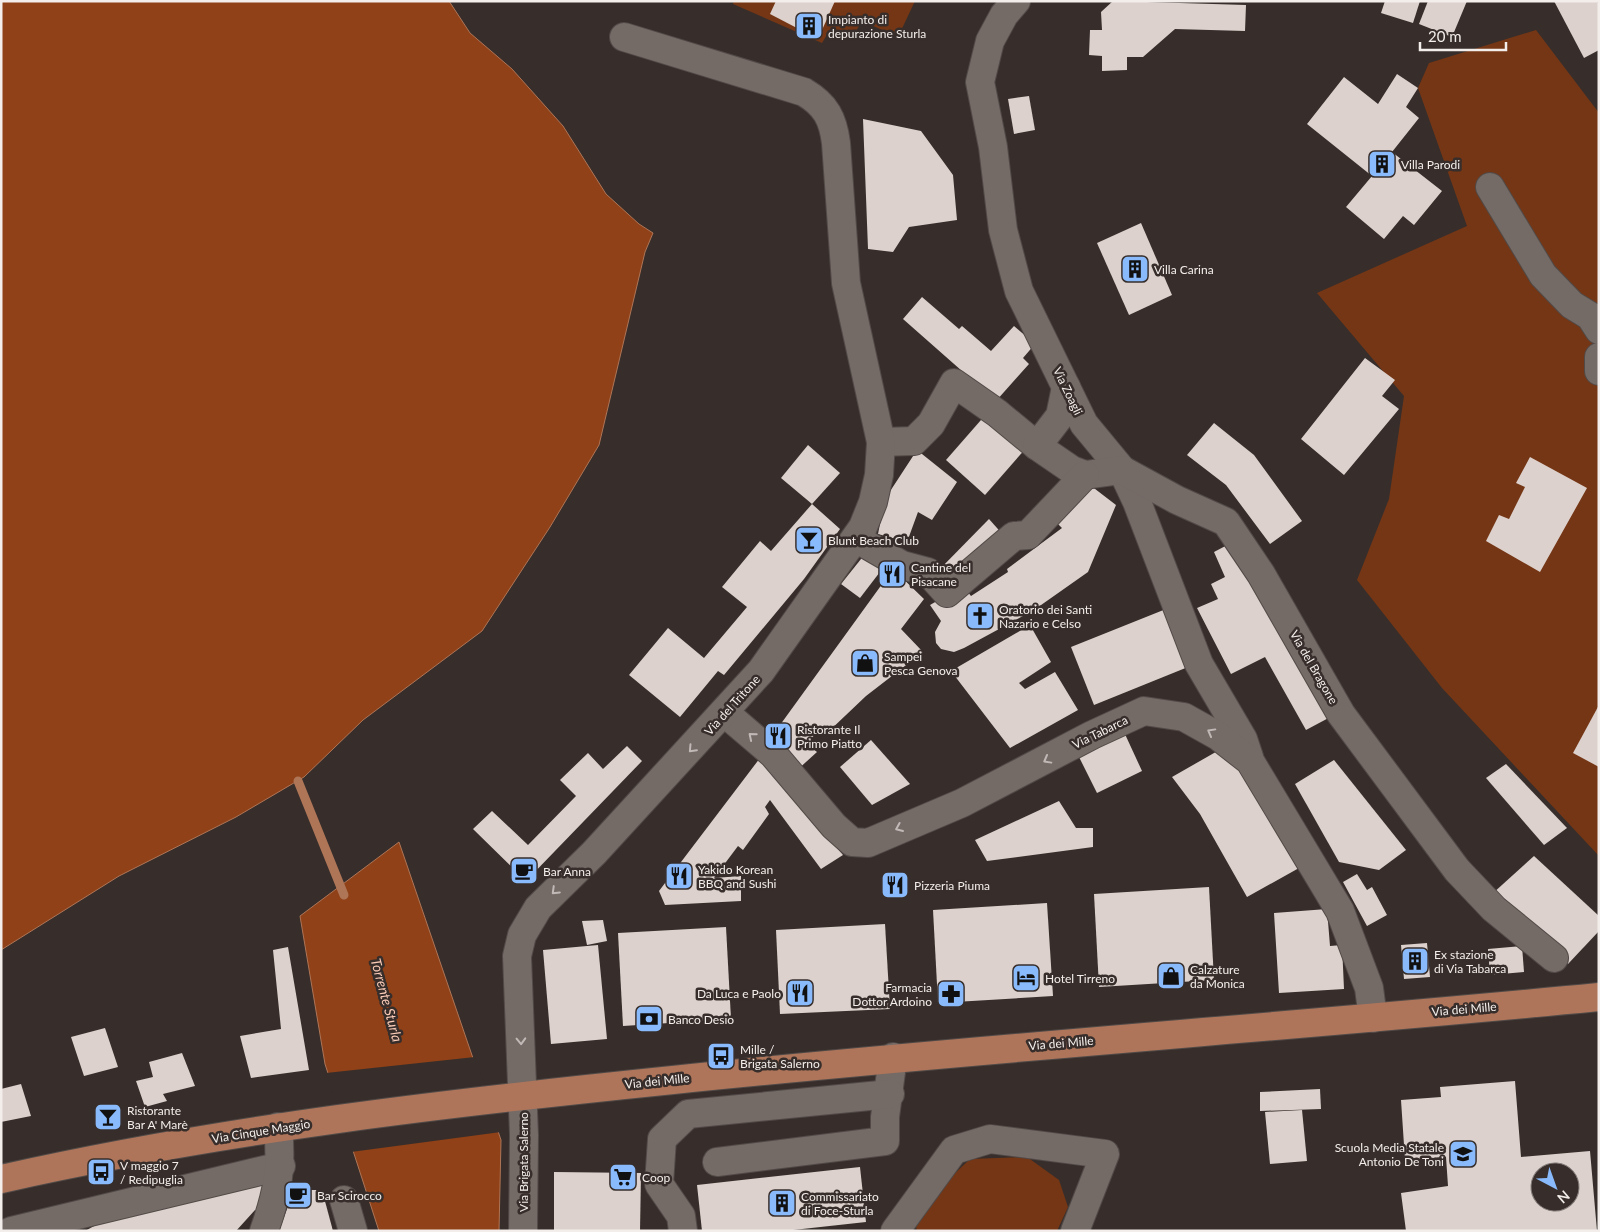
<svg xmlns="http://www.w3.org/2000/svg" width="1600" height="1232" viewBox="0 0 1600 1232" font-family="Lato,sans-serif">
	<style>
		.green { fill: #753615 }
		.water { fill: #904117; stroke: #ae7557 }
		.pier { fill: #372e2b }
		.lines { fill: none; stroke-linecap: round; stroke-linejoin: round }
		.stream { stroke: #ae7557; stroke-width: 9 }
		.building { fill: #dcd1cc; fill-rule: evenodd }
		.minor-casing { stroke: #514a47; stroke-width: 30 }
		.major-casing { stroke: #514a47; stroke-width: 30 }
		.minor { stroke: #746a66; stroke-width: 28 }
		.major { stroke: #ae755b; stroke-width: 28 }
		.oneway { stroke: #c0b9b6 }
		.labels { text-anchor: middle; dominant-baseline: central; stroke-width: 5; stroke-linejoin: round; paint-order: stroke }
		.poi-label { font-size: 12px; fill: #f3eeeb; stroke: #372e2b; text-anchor: start }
		.street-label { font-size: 12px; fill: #f3eeeb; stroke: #372e2b }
		.water-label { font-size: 14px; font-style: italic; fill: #fbccb8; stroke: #372e2b }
	</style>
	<rect width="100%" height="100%" fill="#372e2b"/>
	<!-- green -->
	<g class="green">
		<polygon points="734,1 915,1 898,37 862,21 852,38 831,28 822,43 733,4"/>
		<polygon points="1536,30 1599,113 1599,856 1442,688 1357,580 1389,499 1404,396 1317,293 1467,226 1418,88 1429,63"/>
		<polygon points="1027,1157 1059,1180 1068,1207 1057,1231 917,1231 915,1222 931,1196 970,1159"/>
	</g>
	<!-- water -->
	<g class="water">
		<polygon points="1,1 449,1 470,33 512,69 563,126 606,194 639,224 653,233 645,252 599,445 550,527 482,631 363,720 304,777 236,817 119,876 1,950"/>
		<polygon points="399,842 501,1140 499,1231 379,1231 325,1064 300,916"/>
	</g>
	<!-- pier -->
	<polygon class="pier" points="475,1057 501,1132 351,1152 326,1073"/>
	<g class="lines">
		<!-- stream -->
		<polyline class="stream" points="298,781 344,895"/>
	</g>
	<!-- building -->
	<g class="building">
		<polygon points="776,1 835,1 818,39 770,14"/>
		<polygon points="1113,1 1246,5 1245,31 1175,29 1143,57 1127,57 1127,70 1102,71 1102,56 1089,55 1090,30 1102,30 1101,12"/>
		<polygon points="1385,1 1420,1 1413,23 1381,13"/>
		<polygon points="1428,1 1467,1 1452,37 1419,24"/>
		<polygon points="1554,1 1597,1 1599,5 1599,50 1584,58"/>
		<polygon points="1397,74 1418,88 1406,107 1419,118 1392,152 1442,191 1414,225 1403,216 1384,239 1346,207 1372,176 1307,124 1344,77 1378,104"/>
		<polygon points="1029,96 1035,130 1014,134 1008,99"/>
		<polygon points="863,119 921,131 953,175 957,220 909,227 893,252 868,249"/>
		<polygon points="1141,223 1172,295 1129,315 1097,243"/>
		<polygon points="922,297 959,329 962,326 991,351 1014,326 1035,344 1023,358 1029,364 996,401 903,319"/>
		<polygon points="1365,358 1395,380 1382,396 1399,409 1344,475 1301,439"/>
		<polygon points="988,412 1027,447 985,495 946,460"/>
		<polygon points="1214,423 1254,455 1302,521 1270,544 1226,485 1187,455"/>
		<polygon points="808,445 840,473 812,504 781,478"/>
		<polygon points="917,450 957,482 932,520 918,512 907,542 878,534 885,499"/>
		<polygon points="1530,457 1587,488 1540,572 1486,541 1499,515 1509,519 1525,487 1516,483"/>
		<polygon points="1086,482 1116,505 1088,572 1034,610 964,648 954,652 941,649 936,643 935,632 941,621 930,605 963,586 971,596 1008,572 1007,569 1062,528 1057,523"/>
		<polygon points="812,504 840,529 804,579 724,675 718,671 680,717 629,675 668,628 704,658 747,607 722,587 760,541 771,551"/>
		<polygon points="989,519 1005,537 951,587 937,572"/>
		<polygon points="1233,542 1336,714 1306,730 1265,657 1231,674 1197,608 1218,599 1211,584 1225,577 1214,552"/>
		<polygon points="865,554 883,568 860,598 841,584"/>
		<polygon points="893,569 924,599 901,629 923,652 866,696 826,734 821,729 806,743 817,752 795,772 767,743"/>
		<polygon points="1166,609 1188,667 1094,705 1071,647"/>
		<polygon points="1030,625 1051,662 1019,683 1025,689 1055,672 1078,710 1010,748 951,671"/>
		<polygon points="1599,705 1599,767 1573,753"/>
		<polygon points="1124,732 1142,771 1097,793 1078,755"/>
		<polygon points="871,740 910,784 872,805 840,767"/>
		<polygon points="627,746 642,761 526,881 473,829 492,811 528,845 576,796 560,780 588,753 603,769"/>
		<polygon points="1221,749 1252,785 1299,868 1247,897 1200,814 1172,777"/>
		<polygon points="760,758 843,855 821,869 770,800 765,807 769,814 743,850 738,846 714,878 741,876 741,901 665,905 659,891"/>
		<polygon points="1334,760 1406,850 1379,870 1339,862 1295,784"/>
		<polygon points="1506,764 1567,828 1544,845 1486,778"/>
		<polygon points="1059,801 1076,828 1093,828 1093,847 987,861 975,840"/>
		<polygon points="1534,856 1599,916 1599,931 1568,964 1518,925 1492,894"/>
		<polygon points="1357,874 1367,890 1372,887 1387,915 1367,926 1343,882"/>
		<polygon points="1209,887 1214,980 1099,987 1094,894"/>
		<polygon points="1047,903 1053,996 938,1003 933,910"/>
		<polygon points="1327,909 1330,946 1342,945 1344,989 1279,993 1274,913"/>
		<polygon points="603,920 607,941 587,945 582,921"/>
		<polygon points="885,924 890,1009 780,1014 776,930"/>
		<polygon points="726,927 731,1019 623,1026 618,933"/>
		<polygon points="1427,943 1430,977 1404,979 1401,945"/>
		<polygon points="598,945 607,1039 551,1044 543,950"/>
		<polygon points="1522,946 1524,972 1490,975 1488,949"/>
		<polygon points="288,947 309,1070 251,1078 240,1036 281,1029 273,950"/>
		<polygon points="105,1028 118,1067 84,1076 71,1037"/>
		<polygon points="182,1053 195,1086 163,1094 167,1101 145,1107 136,1081 153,1077 149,1062"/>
		<path d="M1515,1081L1521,1157L1590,1151L1597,1231H1406L1401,1193L1448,1186L1446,1157L1405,1160L1401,1100L1441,1097L1440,1087ZM1540,1172H1570V1202H1540Z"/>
		<polygon points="21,1084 31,1116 1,1122 1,1089"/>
		<polygon points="1320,1089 1321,1109 1260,1111 1260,1092"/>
		<polygon points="1302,1110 1307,1161 1270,1164 1265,1112"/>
		<polygon points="860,1167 866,1222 784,1231 702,1231 697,1185"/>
		<polygon points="554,1172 641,1173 640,1231 554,1231"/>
		<polygon points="260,1183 266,1190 257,1215 255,1210 236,1231 85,1231 134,1204"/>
		<polygon points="294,1190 322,1190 333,1231 279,1231"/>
	</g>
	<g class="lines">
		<defs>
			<g id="minor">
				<polyline points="1016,1 1004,15 990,41 980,82 993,147 1003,230 1019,291 1084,424 1122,470 1137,502 1199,664 1243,739 1249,757"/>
				<polyline points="1490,187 1543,275 1572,305 1590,316 1599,330"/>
				<polyline points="1599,357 1599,371"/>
				<polyline points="881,442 914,441 931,424 954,383 997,413 1037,446 1072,470 1085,475 1122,470 1177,500 1226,522 1261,574 1341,714 1457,870 1494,909 1554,958"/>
				<polyline points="1037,446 1060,416 1066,387"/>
				<polyline points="857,539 902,565 928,572 947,593 1014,536 1028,535 1085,475"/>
				<polyline points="725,713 773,754 834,826 852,842 868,843 962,803 1092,735 1144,711 1184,717 1218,736 1250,761 1340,911 1369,988 1373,1018"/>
				<polyline points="717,1162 885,1141 885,1117 893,1057"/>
				<polyline points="344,1200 353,1231"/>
				<polyline points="11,1231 281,1166"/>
				<path d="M264,1231C278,1192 282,1168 278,1127"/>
				<path d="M523,1231L524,1135L517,956L522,935L538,908L594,853L761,671L863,527L873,502L879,475L881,442L846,283L836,143C833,119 826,105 804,92L624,37"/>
				<polyline points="683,1231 681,1216 659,1184 662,1139 688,1114 890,1094"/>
				<polyline points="895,1231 954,1150 990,1139 1105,1154 1075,1231"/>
			</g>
			<path id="major" d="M1,1179C223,1129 447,1103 673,1080C981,1048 1290,1027 1599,997"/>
		</defs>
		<!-- minor casing -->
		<use href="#minor" class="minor-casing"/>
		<!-- major casing -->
		<use href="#major" class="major-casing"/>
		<!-- minor -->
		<use href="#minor" class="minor"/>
		<!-- major -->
		<use href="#major" class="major"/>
	</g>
	<!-- one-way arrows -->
	<defs><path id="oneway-chevron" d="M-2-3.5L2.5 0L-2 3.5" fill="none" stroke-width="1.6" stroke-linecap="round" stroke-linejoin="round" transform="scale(1.25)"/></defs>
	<g class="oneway">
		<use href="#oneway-chevron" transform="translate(1211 732) rotate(-151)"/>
		<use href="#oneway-chevron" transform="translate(752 736) rotate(-140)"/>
		<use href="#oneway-chevron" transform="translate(692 749) rotate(133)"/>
		<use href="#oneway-chevron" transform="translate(1047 760) rotate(151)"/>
		<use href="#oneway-chevron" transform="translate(899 828) rotate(157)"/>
		<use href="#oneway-chevron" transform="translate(555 891) rotate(136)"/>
		<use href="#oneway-chevron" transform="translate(521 1041) rotate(88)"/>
	</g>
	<!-- icons -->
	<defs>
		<symbol id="building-square" viewBox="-11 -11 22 22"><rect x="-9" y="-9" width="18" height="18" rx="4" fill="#88bafc" stroke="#372e2b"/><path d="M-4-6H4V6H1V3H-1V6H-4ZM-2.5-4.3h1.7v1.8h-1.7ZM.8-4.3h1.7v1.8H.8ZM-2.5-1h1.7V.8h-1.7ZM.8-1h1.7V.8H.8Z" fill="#111"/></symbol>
		<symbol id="bar-square" viewBox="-11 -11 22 22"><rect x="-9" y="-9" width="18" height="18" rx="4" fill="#88bafc" stroke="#372e2b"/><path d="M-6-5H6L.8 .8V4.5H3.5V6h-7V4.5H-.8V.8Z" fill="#111"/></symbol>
		<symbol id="restaurant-square" viewBox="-11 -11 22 22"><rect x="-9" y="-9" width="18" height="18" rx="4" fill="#88bafc" stroke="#372e2b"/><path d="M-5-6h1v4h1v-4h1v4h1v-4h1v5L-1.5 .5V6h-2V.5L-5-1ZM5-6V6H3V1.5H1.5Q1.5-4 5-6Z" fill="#111"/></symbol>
		<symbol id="church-square" viewBox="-11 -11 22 22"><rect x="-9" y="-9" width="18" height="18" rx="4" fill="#88bafc" stroke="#372e2b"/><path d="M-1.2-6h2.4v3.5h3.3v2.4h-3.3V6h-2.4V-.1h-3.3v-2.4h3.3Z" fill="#111"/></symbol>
		<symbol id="shop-square" viewBox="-11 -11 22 22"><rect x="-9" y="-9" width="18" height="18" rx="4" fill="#88bafc" stroke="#372e2b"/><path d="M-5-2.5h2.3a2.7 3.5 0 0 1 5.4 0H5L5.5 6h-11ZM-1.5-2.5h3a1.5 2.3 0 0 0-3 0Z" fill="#111"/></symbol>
		<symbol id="cafe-square" viewBox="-11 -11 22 22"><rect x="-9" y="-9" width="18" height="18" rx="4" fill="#88bafc" stroke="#372e2b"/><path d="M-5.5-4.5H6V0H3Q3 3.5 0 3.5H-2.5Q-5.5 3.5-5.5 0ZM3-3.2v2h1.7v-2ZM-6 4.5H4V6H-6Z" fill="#111"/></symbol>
		<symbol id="hotel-square" viewBox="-11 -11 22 22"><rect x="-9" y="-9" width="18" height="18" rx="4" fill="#88bafc" stroke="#372e2b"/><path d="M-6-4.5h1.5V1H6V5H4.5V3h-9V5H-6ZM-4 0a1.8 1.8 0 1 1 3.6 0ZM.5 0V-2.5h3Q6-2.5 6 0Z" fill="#111"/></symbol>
		<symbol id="pharmacy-square" viewBox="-11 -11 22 22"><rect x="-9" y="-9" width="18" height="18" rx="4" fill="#88bafc" stroke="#372e2b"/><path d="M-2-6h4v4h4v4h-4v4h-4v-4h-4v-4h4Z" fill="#111"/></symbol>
		<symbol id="bank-square" viewBox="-11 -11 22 22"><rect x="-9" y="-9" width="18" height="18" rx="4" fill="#88bafc" stroke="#372e2b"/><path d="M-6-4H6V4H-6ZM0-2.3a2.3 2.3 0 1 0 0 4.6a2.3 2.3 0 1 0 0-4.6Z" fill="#111"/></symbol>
		<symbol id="bus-square" viewBox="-11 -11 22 22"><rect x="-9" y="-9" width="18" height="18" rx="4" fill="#88bafc" stroke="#372e2b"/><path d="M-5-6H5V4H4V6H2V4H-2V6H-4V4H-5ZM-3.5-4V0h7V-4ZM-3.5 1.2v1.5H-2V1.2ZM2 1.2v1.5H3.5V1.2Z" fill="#111"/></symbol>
		<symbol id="school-square" viewBox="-11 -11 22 22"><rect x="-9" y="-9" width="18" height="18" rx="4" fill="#88bafc" stroke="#372e2b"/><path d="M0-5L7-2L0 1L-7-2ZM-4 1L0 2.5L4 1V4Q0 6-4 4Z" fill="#111"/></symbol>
		<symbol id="supermarket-square" viewBox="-11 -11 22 22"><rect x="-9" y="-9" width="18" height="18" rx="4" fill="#88bafc" stroke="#372e2b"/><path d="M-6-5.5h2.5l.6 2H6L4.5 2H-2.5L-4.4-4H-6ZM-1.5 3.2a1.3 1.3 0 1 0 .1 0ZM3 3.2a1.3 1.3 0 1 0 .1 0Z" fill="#111"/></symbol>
	</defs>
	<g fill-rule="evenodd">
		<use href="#building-square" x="793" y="10" width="32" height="32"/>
		<use href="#building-square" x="1366" y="148" width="32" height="32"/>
		<use href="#building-square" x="1119" y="253" width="32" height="32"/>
		<use href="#bar-square" x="793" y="524" width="32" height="32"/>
		<use href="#restaurant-square" x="876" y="558" width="32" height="32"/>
		<use href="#church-square" x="964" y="600" width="32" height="32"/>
		<use href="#shop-square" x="849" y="647" width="32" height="32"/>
		<use href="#restaurant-square" x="762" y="720" width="32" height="32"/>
		<use href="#cafe-square" x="508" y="855" width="32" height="32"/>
		<use href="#restaurant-square" x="663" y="860" width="32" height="32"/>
		<use href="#restaurant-square" x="879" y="869" width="32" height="32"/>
		<use href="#building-square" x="1399" y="945" width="32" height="32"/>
		<use href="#shop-square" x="1155" y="960" width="32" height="32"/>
		<use href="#hotel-square" x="1010" y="962" width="32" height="32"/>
		<use href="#restaurant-square" x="784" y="977" width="32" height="32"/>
		<use href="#pharmacy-square" x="935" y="978" width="32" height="32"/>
		<use href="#bank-square" x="633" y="1003" width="32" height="32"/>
		<use href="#bus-square" x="705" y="1040" width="32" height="32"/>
		<use href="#bar-square" x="92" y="1101" width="32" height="32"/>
		<use href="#school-square" x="1447" y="1138" width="32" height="32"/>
		<use href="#bus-square" x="85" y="1156" width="32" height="32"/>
		<use href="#supermarket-square" x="607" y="1161" width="32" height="32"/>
		<use href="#cafe-square" x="282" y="1179" width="32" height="32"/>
		<use href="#building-square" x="766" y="1187" width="32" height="32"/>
	</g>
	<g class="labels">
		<!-- poi labels -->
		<g class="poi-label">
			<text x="828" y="19">Impianto di<tspan x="828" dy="14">depurazione Sturla</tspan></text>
			<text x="1401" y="164">Villa Parodi</text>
			<text x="1154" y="269">Villa Carina</text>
			<text x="828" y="540">Blunt Beach Club</text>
			<text x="911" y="567">Cantine del<tspan x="911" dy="14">Pisacane</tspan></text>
			<text x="999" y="609">Oratorio dei Santi<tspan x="999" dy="14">Nazario e Celso</tspan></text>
			<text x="884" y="656">Sampei<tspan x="884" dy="14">Pesca Genova</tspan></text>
			<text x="797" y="729">Ristorante Il<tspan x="797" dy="14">Primo Piatto</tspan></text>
			<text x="698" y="869">Yakido Korean<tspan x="698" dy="14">BBQ and Sushi</tspan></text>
			<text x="543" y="871">Bar Anna</text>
			<text x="914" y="885">Pizzeria Piuma</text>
			<text x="1434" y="954">Ex stazione<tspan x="1434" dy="14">di Via Tabarca</tspan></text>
			<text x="1190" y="969">Calzature<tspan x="1190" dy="14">da Monica</tspan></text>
			<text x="1045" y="978">Hotel Tirreno</text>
			<text x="932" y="987" text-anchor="end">Farmacia<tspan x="932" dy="14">Dottor Ardoino</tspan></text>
			<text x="781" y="993" text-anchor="end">Da Luca e Paolo</text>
			<text x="668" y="1019">Banco Desio</text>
			<text x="740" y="1049">Mille /<tspan x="740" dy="14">Brigata Salerno</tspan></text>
			<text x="127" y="1110">Ristorante<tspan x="127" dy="14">Bar A' Marè</tspan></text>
			<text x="1444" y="1147" text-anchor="end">Scuola Media Statale<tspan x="1444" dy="14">Antonio De Toni</tspan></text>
			<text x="120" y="1165">V maggio 7<tspan x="120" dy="14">/ Redipuglia</tspan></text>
			<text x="642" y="1177">Coop</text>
			<text x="317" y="1195">Bar Scirocco</text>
			<text x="801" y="1196">Commissariato<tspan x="801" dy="14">di Foce-Sturla</tspan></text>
		</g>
		<!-- street labels -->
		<g class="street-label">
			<text transform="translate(1068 391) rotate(64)">Via Zoagli</text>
			<text transform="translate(1314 667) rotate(60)">Via del Bragone</text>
			<text transform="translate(732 705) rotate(-48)">Via del Tritone</text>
			<text transform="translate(1100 732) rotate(-26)">Via Tabarca</text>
			<text transform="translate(1464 1009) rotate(-5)">Via dei Mille</text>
			<text transform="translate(1061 1043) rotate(-5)">Via dei Mille</text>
			<text transform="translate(657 1081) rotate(-6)">Via dei Mille</text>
			<text transform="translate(261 1131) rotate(-9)">Via Cinque Maggio</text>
			<text transform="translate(523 1162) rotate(-90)">Via Brigata Salerno</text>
		</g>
		<!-- water labels -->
		<g class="water-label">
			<text transform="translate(387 1000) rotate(75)">Torrente Sturla</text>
		</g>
	</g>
	<!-- border -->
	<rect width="1600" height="1232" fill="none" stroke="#f3eeeb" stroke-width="5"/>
	<!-- north arrow -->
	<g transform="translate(1555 1187) rotate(139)"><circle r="24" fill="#372e2b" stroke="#827b78"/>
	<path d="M0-4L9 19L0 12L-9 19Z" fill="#88bafc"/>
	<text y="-8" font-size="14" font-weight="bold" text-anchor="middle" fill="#f3eeeb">N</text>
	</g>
	<!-- scale -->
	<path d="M1420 42v8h86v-8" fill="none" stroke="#f3eeeb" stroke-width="2.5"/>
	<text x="1428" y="42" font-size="15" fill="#f3eeeb" stroke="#372e2b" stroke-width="4" paint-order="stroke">20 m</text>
</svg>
